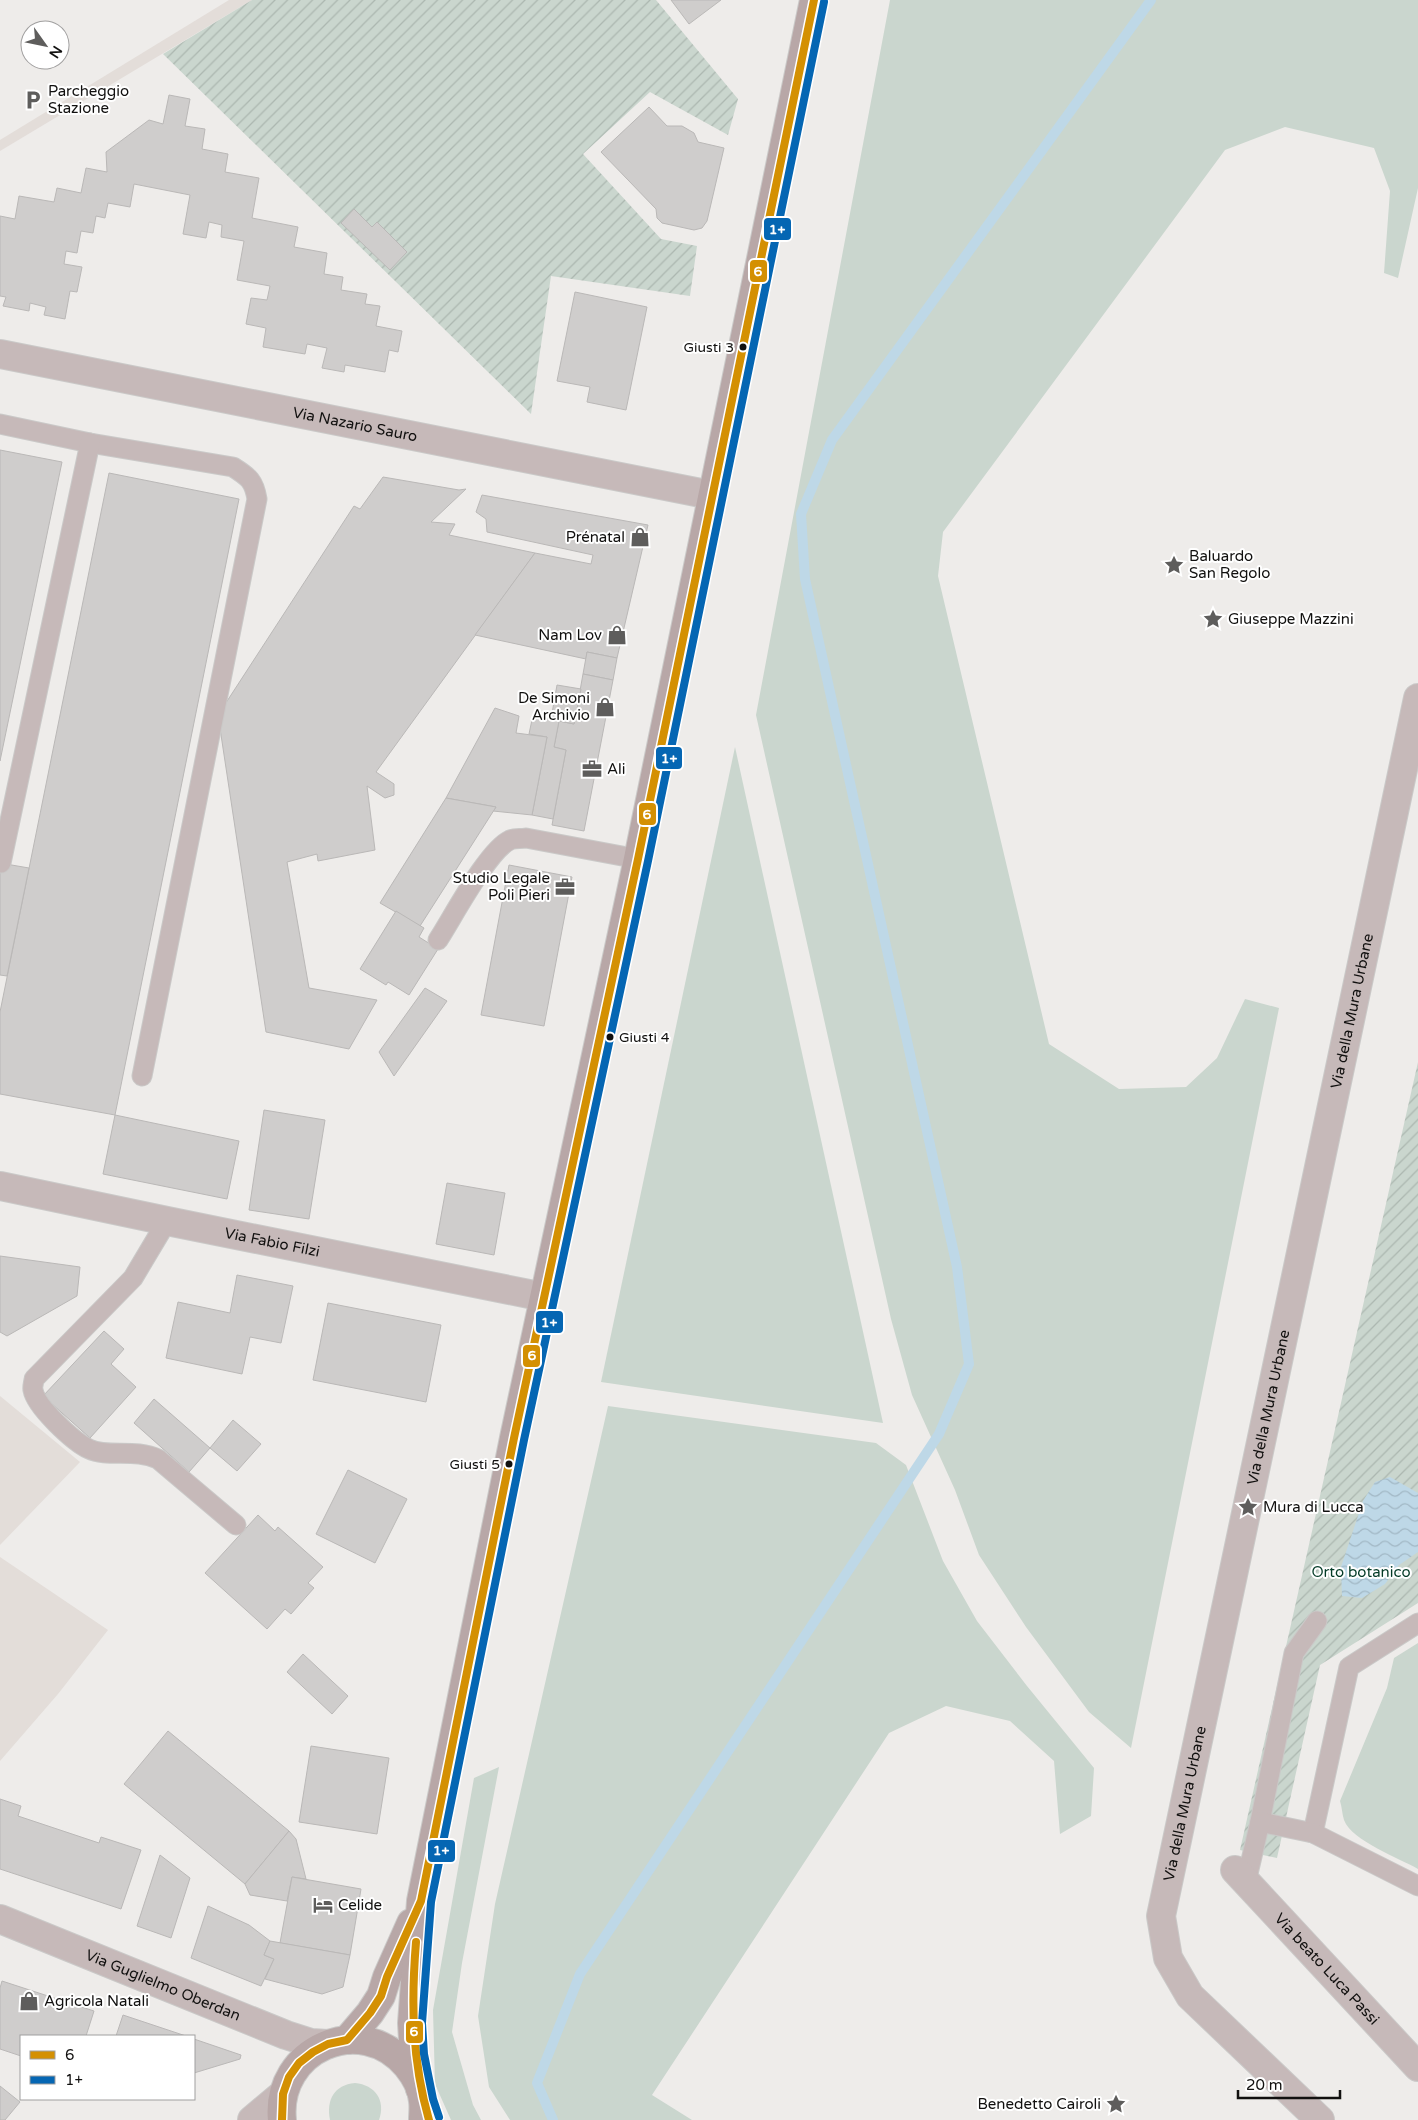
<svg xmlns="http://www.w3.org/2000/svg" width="1418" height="2120" viewBox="0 0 1418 2120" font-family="'Varela Round',sans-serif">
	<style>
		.built { fill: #e3ddd9 }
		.green { fill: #cad6ce }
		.garden { fill: url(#garden-furrows) }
		.water { fill: url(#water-waves) }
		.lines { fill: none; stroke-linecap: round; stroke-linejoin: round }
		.stream { stroke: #bed8e7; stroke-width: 10 }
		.building { fill: #cfcdcc; stroke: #bab8b7 }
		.lane-casing { stroke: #cac9c8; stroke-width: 21 }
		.street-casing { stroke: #cac9c8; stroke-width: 30 }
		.primary-casing { stroke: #cac9c8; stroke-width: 30 }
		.lane { stroke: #c6b9b9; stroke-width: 19 }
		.street { stroke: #c6b9b9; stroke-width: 28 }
		.primary { stroke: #b8a7a7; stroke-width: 28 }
		.bus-1-casing { stroke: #fff; stroke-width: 11 }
		.bus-2-casing { stroke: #fff; stroke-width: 11 }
		.bus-1 { stroke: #d49002; stroke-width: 8 }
		.bus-2 { stroke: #0566b3; stroke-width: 8 }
		.bus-dot { fill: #11100f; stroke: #fff; stroke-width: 2 }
		.labels { text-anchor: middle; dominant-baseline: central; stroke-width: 4; stroke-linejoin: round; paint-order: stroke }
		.bus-label { font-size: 14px; fill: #11100f; stroke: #fff; text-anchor: end }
		.poi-label { font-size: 15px; fill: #11100f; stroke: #fff; text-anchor: start }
		.street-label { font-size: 15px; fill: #11100f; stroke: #fff }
		.park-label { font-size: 15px; fill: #043b27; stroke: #fff }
		.line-badge { stroke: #fff; stroke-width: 2 }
		.badge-label { font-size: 14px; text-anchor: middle; font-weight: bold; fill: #fff }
	</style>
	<defs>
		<pattern id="garden-furrows" width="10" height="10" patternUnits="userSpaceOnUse" patternTransform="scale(1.25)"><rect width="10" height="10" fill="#cad6ce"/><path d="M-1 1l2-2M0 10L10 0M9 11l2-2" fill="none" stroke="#acb7b0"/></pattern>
		<pattern id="water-waves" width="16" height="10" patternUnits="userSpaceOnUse" patternTransform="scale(1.25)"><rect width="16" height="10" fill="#bed8e7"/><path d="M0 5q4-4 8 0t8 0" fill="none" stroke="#a2b8c5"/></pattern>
	</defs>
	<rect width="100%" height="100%" fill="#eeecea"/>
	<!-- built -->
	<g class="built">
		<polygon points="229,0 252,0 0,151 0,140"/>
		<polygon points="0,1396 80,1462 0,1545"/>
		<polygon points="0,1557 108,1630 58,1694 0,1761"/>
	</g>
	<!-- green -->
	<g class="green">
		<polygon points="890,0 1418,0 1418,188 1398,278 1384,273 1390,191 1374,148 1285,127 1225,150 943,532 938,576 1049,1044 1119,1089 1186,1087 1217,1058 1245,999 1279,1008 1131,1748 1089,1712 1026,1627 979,1555 955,1490 912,1395 891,1319 756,715"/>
		<polygon points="735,747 883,1423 601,1382"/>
		<polygon points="608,1406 876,1443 906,1465 943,1561 977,1621 1027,1686 1094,1768 1091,1816 1060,1834 1054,1761 1010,1721 946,1706 889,1733 652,2095 692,2120 510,2120 489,2087 478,2016 495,1904"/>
		<path d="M1418,1643V1869C1399,1858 1352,1841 1344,1820C1342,1814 1342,1807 1340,1801L1387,1688L1394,1658Z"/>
		<polygon points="499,1767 462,1963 452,2032 473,2105 481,2120 451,2120 435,2084 433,2010 474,1778"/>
		<path d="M355,2083C375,2085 386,2100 379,2120H330C326,2100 334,2085 355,2083Z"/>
	</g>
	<!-- garden -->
	<g class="garden">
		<polygon points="252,0 656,0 738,99 728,135 650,92 583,154 661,239 697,246 690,296 551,276 531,414 163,54"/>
		<polygon points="1418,1062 1418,1603 1320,1665 1277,1858 1240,1850"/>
	</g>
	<!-- water -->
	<polygon class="water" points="1390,1477 1418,1493 1418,1552 1399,1565 1385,1584 1362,1598 1342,1596 1341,1567 1363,1501 1375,1482"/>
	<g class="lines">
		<!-- stream -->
		<polyline class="stream" points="553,2120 537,2083 580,1974 939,1434 969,1364 957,1267 805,579 801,514 832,440 1151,0"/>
	</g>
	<!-- building -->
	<g class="building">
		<polygon points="671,0 721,0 689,24"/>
		<polygon points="169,95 190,99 185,126 205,129 202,149 228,154 225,172 259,178 252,218 298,227 294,247 327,253 324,274 343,277 341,290 367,294 365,304 380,306 376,326 402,331 398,352 389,350 385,372 345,365 344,372 322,368 327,348 307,344 305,354 263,347 266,328 246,324 251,298 267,300 270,286 237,280 244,241 221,237 222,225 209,222 206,238 183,234 190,195 134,184 130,207 108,203 105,218 96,216 93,233 81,231 77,253 66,251 64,264 82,267 77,292 70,291 65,319 44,315 46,307 30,303 29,311 3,306 6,297 0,296 0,216 15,219 19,196 54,202 57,188 81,193 86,168 107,172 106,152 149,120 163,124"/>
		<polygon points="649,107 667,126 682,126 694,133 698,142 724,148 707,221 702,228 694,230 662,223 657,218 656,209 601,152"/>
		<polygon points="354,209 372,227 377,222 407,252 390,270 341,223"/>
		<polygon points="575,292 647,307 626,410 587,402 590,387 557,381"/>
		<polygon points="0,450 62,462 0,761"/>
		<polygon points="109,473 239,499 115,1115 0,1094 0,1012"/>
		<polygon points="383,477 459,490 466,489 431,522 455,524 449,535 535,553 376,772 394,784 394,795 385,798 367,786 375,850 318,861 317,854 287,862 309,988 377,1000 349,1049 266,1032 218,715 354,506 360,509"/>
		<polygon points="482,495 648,525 617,658 587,652 586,659 475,635 535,553 591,564 593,555 487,532 486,519 476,512"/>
		<polygon points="587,652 617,658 613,680 583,674"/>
		<polygon points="583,674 613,680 584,831 552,825 566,750 554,747 559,721 574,724"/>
		<polygon points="557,685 581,689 574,724 559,721 554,747 566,750 553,819 532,815 547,737 529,734 533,715 551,719"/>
		<polygon points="495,708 519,716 516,733 547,737 532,815 493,811 496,807 446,798"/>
		<polygon points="446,798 496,807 420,926 380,903"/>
		<polygon points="0,863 29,868 7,976 0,975"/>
		<polygon points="509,865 572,877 544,1026 481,1015"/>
		<polygon points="396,911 424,928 419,937 438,949 409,995 388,982 386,985 360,969"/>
		<polygon points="425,988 447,1001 394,1076 379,1052"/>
		<polygon points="264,1110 325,1120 309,1219 249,1210"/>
		<polygon points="115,1115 239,1141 227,1199 103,1174"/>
		<polygon points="447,1183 505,1193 494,1255 436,1244"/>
		<polygon points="0,1256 80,1267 77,1296 7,1336 0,1332"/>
		<polygon points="237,1275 293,1286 281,1343 250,1337 242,1374 166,1358 178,1302 230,1313"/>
		<polygon points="328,1303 441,1325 426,1402 313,1380"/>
		<polygon points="104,1331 124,1349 111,1364 136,1387 90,1438 43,1396"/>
		<polygon points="154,1399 210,1448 189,1472 134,1423"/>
		<polygon points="233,1420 261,1444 237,1471 210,1448"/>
		<polygon points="348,1470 407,1499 375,1563 316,1534"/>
		<polygon points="258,1515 275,1531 278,1527 323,1567 308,1583 314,1588 291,1614 285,1609 267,1629 205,1573"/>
		<polygon points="303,1654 348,1696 332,1714 287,1672"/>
		<polygon points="168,1731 289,1831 245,1884 124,1784"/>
		<polygon points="311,1746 389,1758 377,1834 299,1822"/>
		<polygon points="0,1799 21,1806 18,1816 99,1843 101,1837 141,1850 121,1909 0,1869"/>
		<polygon points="289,1831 296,1839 306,1879 292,1877 287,1901 250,1895 245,1884"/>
		<polygon points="160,1855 190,1878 171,1938 137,1926"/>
		<polygon points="292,1877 361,1889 350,1955 280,1943"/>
		<polygon points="208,1906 249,1925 270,1941 264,1955 274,1959 261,1986 191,1958"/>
		<polygon points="270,1941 350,1955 343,1987 322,1994 265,1979 274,1959 264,1955"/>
		<polygon points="2,1981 94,2011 86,2036 21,2036 21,2056 0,2049 0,1988"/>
		<polygon points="123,2015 186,2036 116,2036"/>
		<polygon points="194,2039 241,2055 240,2059 194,2073"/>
		<polygon points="0,2086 20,2102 5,2120 0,2120"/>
	</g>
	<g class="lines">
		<defs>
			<g id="lane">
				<path d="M0,424L90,443L233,467C249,477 254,481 257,499L142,1076"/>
				<polyline points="1,863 90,443"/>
				<path d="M438,940C453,917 488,850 510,840C514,838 521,839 526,838L638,859"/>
				<path d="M167,1221L133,1278L34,1379C34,1382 32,1387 33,1390C36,1407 74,1442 89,1449C108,1458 135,1448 158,1459L236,1525"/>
				<polyline points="1260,1822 1294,1653 1317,1621"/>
				<polyline points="1313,1833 1349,1667 1418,1623"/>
				<polyline points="1246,1882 1260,1822 1313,1833 1418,1886"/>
			</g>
			<g id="street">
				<path id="s1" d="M0,354L711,495"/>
				<path id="s2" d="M0,1186L167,1221L544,1297"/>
				<path id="s3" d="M1235,1870L1418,2067"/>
				<path id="s4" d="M0,1919L286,2035L311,2043L328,2044"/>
				<polyline points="252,2120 283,2094"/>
				<path id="s5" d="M1320,2120L1190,1996L1168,1958L1161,1916L1418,698"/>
			</g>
			<g id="primary">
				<polyline points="347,2040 370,2013 381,1996 387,1977 411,1923"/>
				<polyline points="420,2089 414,2055 412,2023 421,1901 514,1438 638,859 814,0"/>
				<path d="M282,2120C275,2049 361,2011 407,2066C415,2076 422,2089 423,2101C424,2107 423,2114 423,2120"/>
			</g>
		</defs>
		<!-- lane casing -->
		<use href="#lane" class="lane-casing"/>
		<!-- street casing -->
		<use href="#street" class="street-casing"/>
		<!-- primary casing -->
		<use href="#primary" class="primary-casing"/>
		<!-- lane -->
		<use href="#lane" class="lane"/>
		<!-- street -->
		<use href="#street" class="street"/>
		<!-- primary -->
		<use href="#primary" class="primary"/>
		<defs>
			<g id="bus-1">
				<path d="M416,1942C411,2003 412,2061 429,2120"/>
				<polyline points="282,2120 283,2094 289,2077 299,2063 313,2052 328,2044 347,2040 370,2013 381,1996 387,1977 421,1901 514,1438 638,859 814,0"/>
			</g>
			<polyline id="bus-2" points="439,2117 433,2099 424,2054 422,2023 431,1902 524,1440 648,861 824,2"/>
		</defs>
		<!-- bus-1 casing -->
		<use href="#bus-1" class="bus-1-casing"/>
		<!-- bus-2 casing -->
		<use href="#bus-2" class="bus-2-casing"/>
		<!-- bus-1 -->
		<use href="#bus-1" class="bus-1"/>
		<!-- bus-2 -->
		<use href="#bus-2" class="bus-2"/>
	</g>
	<!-- icons -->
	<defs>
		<symbol id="parking-bare" viewBox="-9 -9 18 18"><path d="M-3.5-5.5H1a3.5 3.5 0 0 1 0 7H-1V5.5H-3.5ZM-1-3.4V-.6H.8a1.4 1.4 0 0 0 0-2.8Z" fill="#5e5d5c" stroke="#fff" stroke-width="2.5" paint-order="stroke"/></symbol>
		<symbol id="shop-bare" viewBox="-9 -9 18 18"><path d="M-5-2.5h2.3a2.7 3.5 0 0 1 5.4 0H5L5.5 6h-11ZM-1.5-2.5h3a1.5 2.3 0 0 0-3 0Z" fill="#5e5d5c" stroke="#fff" stroke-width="2.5" paint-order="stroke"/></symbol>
		<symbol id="sight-bare" viewBox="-9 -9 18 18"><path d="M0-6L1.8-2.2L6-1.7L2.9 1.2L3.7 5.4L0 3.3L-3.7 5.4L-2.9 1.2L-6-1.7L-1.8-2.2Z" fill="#5e5d5c" stroke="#fff" stroke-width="2.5" paint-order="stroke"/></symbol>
		<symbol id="office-bare" viewBox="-9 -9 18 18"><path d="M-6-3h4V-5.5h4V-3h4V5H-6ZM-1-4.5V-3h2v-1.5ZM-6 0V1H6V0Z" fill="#5e5d5c" stroke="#fff" stroke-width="2.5" paint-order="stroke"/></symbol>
		<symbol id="hotel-bare" viewBox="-9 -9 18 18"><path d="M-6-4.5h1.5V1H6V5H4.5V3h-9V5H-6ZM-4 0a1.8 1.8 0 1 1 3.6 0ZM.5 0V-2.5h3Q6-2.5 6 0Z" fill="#5e5d5c" stroke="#fff" stroke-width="2.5" paint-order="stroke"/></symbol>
	</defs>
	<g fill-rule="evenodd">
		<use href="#parking-bare" x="19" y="86" width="28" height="28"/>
		<use href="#shop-bare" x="626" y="523" width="28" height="28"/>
		<use href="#sight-bare" x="1160" y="551" width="28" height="28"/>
		<use href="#sight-bare" x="1199" y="605" width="28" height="28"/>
		<use href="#shop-bare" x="603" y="621" width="28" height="28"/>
		<use href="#shop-bare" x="591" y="693" width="28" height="28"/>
		<use href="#office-bare" x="578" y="755" width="28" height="28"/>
		<use href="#office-bare" x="551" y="873" width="28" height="28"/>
		<use href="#sight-bare" x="1234" y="1493" width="28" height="28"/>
		<use href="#hotel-bare" x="309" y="1891" width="28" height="28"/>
		<use href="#shop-bare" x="15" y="1987" width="28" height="28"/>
		<use href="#sight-bare" x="1102" y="2090" width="28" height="28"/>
	</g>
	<!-- markers -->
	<g class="bus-dot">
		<circle cx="743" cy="347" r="4.5"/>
		<circle cx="610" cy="1037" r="4.5"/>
		<circle cx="509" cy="1464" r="4.5"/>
	</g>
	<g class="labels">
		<!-- bus labels -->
		<g class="bus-label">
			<text x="734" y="347">Giusti 3</text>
			<text x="619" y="1037" text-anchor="start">Giusti 4</text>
			<text x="500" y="1464">Giusti 5</text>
		</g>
		<!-- poi labels -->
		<g class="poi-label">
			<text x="48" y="91">Parcheggio<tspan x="48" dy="17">Stazione</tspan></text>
			<text x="625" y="537" text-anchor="end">Prénatal</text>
			<text x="1189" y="556">Baluardo<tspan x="1189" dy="17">San Regolo</tspan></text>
			<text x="1228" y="619">Giuseppe Mazzini</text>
			<text x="602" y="635" text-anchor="end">Nam Lov</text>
			<text x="590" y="698" text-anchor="end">De Simoni<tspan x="590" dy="17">Archivio</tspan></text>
			<text x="607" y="769">Ali</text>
			<text x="550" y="878" text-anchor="end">Studio Legale<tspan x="550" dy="17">Poli Pieri</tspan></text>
			<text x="1263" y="1507">Mura di Lucca</text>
			<text x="338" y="1905">Celide</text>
			<text x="44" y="2001">Agricola Natali</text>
			<text x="1101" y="2104" text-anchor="end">Benedetto Cairoli</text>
		</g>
		<!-- street labels -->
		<g class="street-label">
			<text stroke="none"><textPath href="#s1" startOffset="362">Via Nazario Sauro</textPath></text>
			<text stroke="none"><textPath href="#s5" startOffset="1191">Via della Mura Urbane</textPath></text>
			<text stroke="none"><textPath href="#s2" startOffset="278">Via Fabio Filzi</textPath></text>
			<text stroke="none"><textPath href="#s5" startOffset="786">Via della Mura Urbane</textPath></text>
			<text stroke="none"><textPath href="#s5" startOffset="381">Via della Mura Urbane</textPath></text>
			<text stroke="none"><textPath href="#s3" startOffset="135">Via beato Luca Passi</textPath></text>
			<text stroke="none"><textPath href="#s4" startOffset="176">Via Guglielmo Oberdan</textPath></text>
		</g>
		<!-- park labels -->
		<g class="park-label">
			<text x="1361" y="1572">Orto botanico</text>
		</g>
	</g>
	<g class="line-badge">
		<rect x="763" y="217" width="29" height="24" rx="5" fill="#0566b3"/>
		<rect x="749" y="259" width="19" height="24" rx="5" fill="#d49002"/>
		<rect x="655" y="746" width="28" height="24" rx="5" fill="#0566b3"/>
		<rect x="638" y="802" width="19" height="24" rx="5" fill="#d49002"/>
		<rect x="535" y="1310" width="29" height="24" rx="5" fill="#0566b3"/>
		<rect x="522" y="1344" width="19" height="24" rx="5" fill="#d49002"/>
		<rect x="427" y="1839" width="29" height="24" rx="5" fill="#0566b3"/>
		<rect x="405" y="2020" width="19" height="24" rx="5" fill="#d49002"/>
	</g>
	<g class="badge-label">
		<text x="777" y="234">1+</text>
		<text x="758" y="276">6</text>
		<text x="669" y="763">1+</text>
		<text x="647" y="819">6</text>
		<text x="549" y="1327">1+</text>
		<text x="532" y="1360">6</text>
		<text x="441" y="1855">1+</text>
		<text x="414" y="2036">6</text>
	</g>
	<!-- legend -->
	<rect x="20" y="2035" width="175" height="65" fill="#ffffff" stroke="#a09f9f"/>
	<rect x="30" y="2051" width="25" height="8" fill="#d49002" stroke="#a09f9f"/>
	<text x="65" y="2060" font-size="15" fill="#11100f">6</text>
	<rect x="30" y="2076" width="25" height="8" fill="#0566b3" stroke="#a09f9f"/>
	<text x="65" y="2085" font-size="15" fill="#11100f">1+</text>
	<!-- north arrow -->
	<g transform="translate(45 45) rotate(123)"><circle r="24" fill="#ffffff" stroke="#a09f9f"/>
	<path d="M0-4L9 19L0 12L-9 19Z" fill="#5e5d5c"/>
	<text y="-8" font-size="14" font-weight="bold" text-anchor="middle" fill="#11100f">N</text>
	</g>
	<!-- scale -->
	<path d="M1238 2090v8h102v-8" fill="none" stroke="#11100f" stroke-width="2.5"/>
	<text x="1246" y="2090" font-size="15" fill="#11100f" stroke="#ffffff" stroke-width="4" paint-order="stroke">20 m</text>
</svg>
